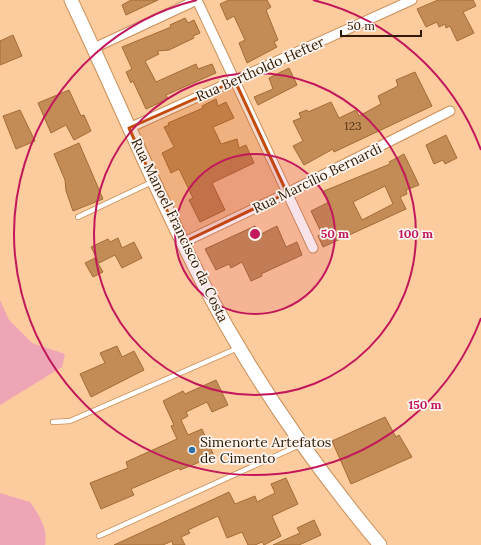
<svg xmlns="http://www.w3.org/2000/svg" width="481" height="545" viewBox="0 0 481 545" font-family="Lora,serif">
	<style>
		.green { fill: #eea6b7 }
		.building { fill: #c38b56; stroke: #a46c33; fill-rule: evenodd }
		.lines { fill: none; stroke-linecap: round; stroke-linejoin: round }
		.lane-casing { stroke: #ca9058; stroke-width: 6 }
		.street-casing { stroke: #ca9058; stroke-width: 11 }
		.secondary-casing { stroke: #ca9058; stroke-width: 15 }
		.lane { stroke: #fff; stroke-width: 4.5 }
		.street { stroke: #fff; stroke-width: 9 }
		.secondary { stroke: #fff; stroke-width: 13 }
		.marked { fill: #c34c0a; fill-opacity: 0.2; stroke: #c34c0a; stroke-width: 3; stroke-linejoin: round }
		.ring { fill: none; stroke: #c2185b; stroke-width: 2 }
		.poi-dot { fill: #2b73a7; stroke: #fcf5f0; stroke-width: 1.5 }
		.labels { text-anchor: middle; dominant-baseline: central; stroke-width: 3.5; stroke-linejoin: round; paint-order: stroke }
		.number-label { font-size: 12px; fill: #563618 }
		.street-label { font-size: 14px; fill: #311a03; stroke: #fcf5f0 }
		.poi-label { font-size: 14px; fill: #311a03; stroke: #fcf5f0; text-anchor: start }
		.centre { fill: #c2185b; stroke: #fcf5f0; stroke-width: 2 }
		.ring-label { font-size: 12px; text-anchor: middle; font-weight: bold; fill: #c2185b; stroke: #fcf5f0; stroke-width: 3.5; stroke-linejoin: round; paint-order: stroke }
	</style>
	<rect width="100%" height="100%" fill="#fccb9e"/>
	<!-- green -->
	<g class="green">
		<polygon points="0,300 9,320 32,343 65,354 62,367 0,405"/>
		<path d="M0,493L30,502C39,515 48,528 45,545H0Z"/>
	</g>
	<!-- building -->
	<g class="building">
		<polygon points="131,0 158,0 126,15 122,5"/>
		<polygon points="229,0 267,0 271,7 266,10 278,40 274,42 277,47 247,63 239,43 245,40 234,16 227,20 220,4"/>
		<polygon points="438,0 473,0 476,6 463,12 474,33 457,41 450,26 446,28 445,24 439,27 437,22 426,27 417,9"/>
		<polygon points="185,18 188,23 194,20 200,33 193,36 194,38 169,50 157,51 159,54 145,61 156,82 196,64 198,69 212,64 216,73 166,95 168,99 146,109 133,81 131,83 126,72 132,69 122,47 171,27 170,25"/>
		<polygon points="13,35 22,56 0,65 0,41"/>
		<polygon points="289,68 297,85 258,105 254,97 273,89 269,78"/>
		<polygon points="415,72 432,106 334,152 333,149 304,165 293,146 303,141 293,121 301,118 299,113 307,110 308,112 331,102 339,118 356,110 359,116 381,104 378,96 398,86 396,80"/>
		<polygon points="69,90 81,116 84,115 91,131 74,140 66,125 51,133 38,103"/>
		<polygon points="216,99 218,106 226,102 234,118 213,127 221,144 237,139 239,148 246,145 254,163 212,183 225,210 200,222 189,200 193,198 179,169 171,173 162,153 174,147 164,127 169,125 168,123 203,108 202,106"/>
		<polygon points="20,110 35,141 16,149 3,116"/>
		<polygon points="446,135 457,158 445,164 443,160 434,164 426,145"/>
		<polygon points="79,143 103,199 73,211 66,191 65,180 54,154"/>
		<path d="M404,154L419,185L406,190L407,194L400,197L406,209L323,247L318,236L322,234L311,211L329,202L324,191L390,164L389,162ZM385,186L393,204L362,220L353,202Z"/>
		<polygon points="255,226 259,235 277,226 286,247 297,242 302,255 261,274 262,276 251,281 242,262 231,268 229,264 216,270 205,249"/>
		<polygon points="118,238 122,248 134,242 142,258 122,268 115,255 99,263 91,247 108,239 110,242"/>
		<polygon points="95,258 103,272 93,277 85,263"/>
		<polygon points="117,346 122,357 134,351 144,370 91,397 80,374 105,363 100,353"/>
		<polygon points="216,380 228,405 212,412 207,402 186,412 188,416 181,420 188,435 202,429 214,456 190,466 180,470 179,468 131,489 134,495 101,509 90,483 128,468 126,462 177,439 171,426 174,425 163,401 183,391 185,394"/>
		<polygon points="385,417 396,437 399,435 412,457 351,484 332,441"/>
		<polygon points="286,478 298,504 272,516 281,536 264,545 262,542 255,545 248,545 242,532 227,538 218,516 188,530 190,533 181,537 185,545 173,545 172,541 163,545 114,545 229,492 235,504 255,496 257,502 275,493 271,484"/>
		<polygon points="314,520 321,535 299,545 273,545 300,533 297,528"/>
	</g>
	<g class="lines">
		<defs>
			<g id="lane">
				<polyline points="78,217 152,182"/>
				<polyline points="53,422 70,421 238,348"/>
				<polyline points="99,536 302,444"/>
			</g>
			<g id="street">
				<polyline points="197,0 313,248"/>
				<polyline points="94,48 197,0"/>
				<polyline points="129,128 412,0"/>
				<polyline points="182,243 287,193 450,111"/>
			</g>
			<path id="secondary" d="M71,0C116,95 156,193 205,287C253,378 314,466 380,545"/>
		</defs>
		<!-- lane casing -->
		<use href="#lane" class="lane-casing"/>
		<!-- street casing -->
		<use href="#street" class="street-casing"/>
		<!-- secondary casing -->
		<use href="#secondary" class="secondary-casing"/>
		<!-- lane -->
		<use href="#lane" class="lane"/>
		<!-- street -->
		<use href="#street" class="street"/>
		<!-- secondary -->
		<use href="#secondary" class="secondary"/>
	</g>
	<!-- marked area -->
	<path class="marked" d="M235,81L287,193L182,243L129,128Z"/>
	<!-- distance rings -->
	<circle cx="255" cy="234" r="80" fill="#c2185b" fill-opacity=".12"/>
	<g class="ring">
		<circle cx="255" cy="234" r="80"/>
		<circle cx="255" cy="234" r="161"/>
		<path d="M481 318A241 241 0 1 1 197 0M313 0A241 241 0 0 1 481 150"/>
	</g>
	<!-- markers -->
	<circle class="poi-dot" cx="192" cy="450" r="4"/>
	<g class="labels">
		<!-- number labels -->
		<g class="number-label">
			<text x="353" y="125">123</text>
		</g>
		<!-- street labels -->
		<g class="street-label">
			<text transform="translate(260 69) rotate(-24)">Rua Bertholdo Hefter</text>
			<text transform="translate(317 178) rotate(-26)">Rua Marcílio Bernardi</text>
			<text transform="translate(180 230) rotate(64)">Rua Manoel Francisco da Costa</text>
		</g>
		<!-- poi labels -->
		<g class="poi-label">
			<text x="200" y="442">Simenorte Artefatos<tspan x="200" dy="16">de Cimento</tspan></text>
		</g>
	</g>
	<circle cx="255" cy="234" r="6" class="centre"/>
	<g class="ring-label">
		<text x="335" y="238">50 m</text>
		<text x="416" y="238">100 m</text>
		<text x="425" y="409">150 m</text>
	</g>
	<!-- scale -->
	<path d="M341 30v6h80v-6" fill="none" stroke="#311a03" stroke-width="2"/>
	<text x="347" y="30" font-size="12" fill="#311a03" stroke="#fcf5f0" stroke-width="3" paint-order="stroke">50 m</text>
</svg>
